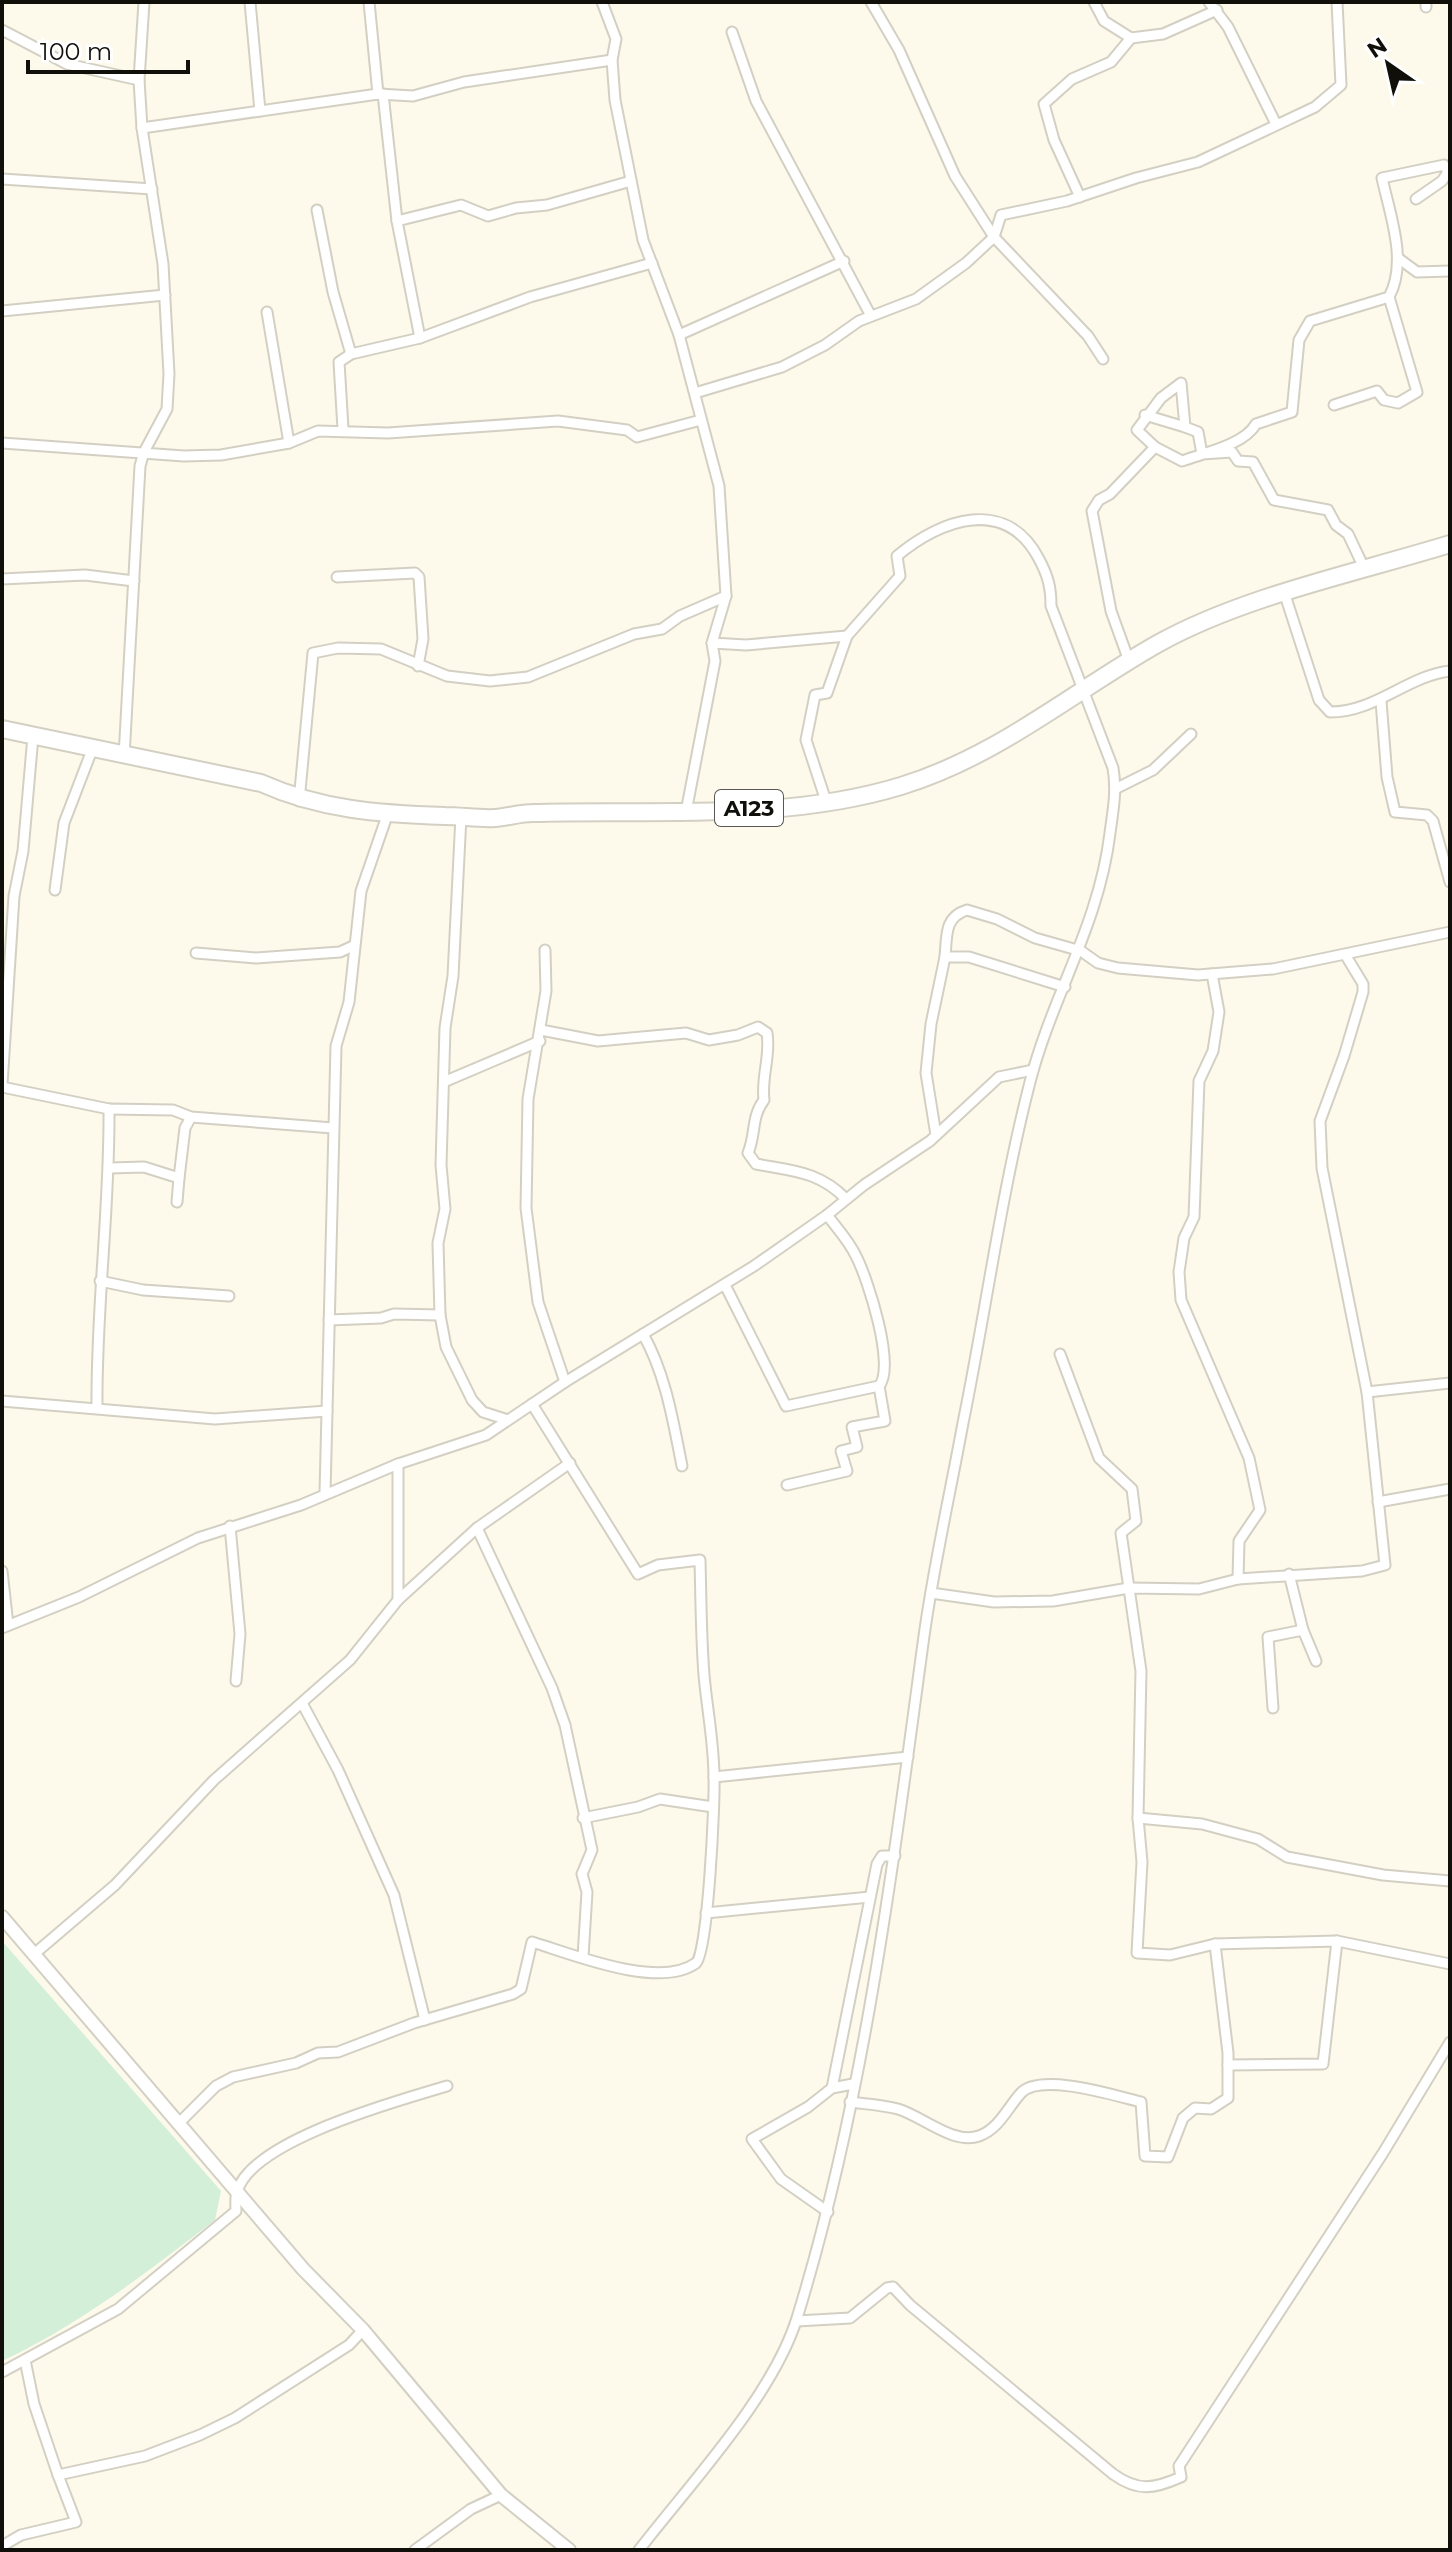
<svg xmlns="http://www.w3.org/2000/svg" width="1452" height="2552" viewBox="0 0 1452 2552" font-family="Montserrat,sans-serif">
	<style>
		.green { fill: #d3efd7 }
		.lines { fill: none; stroke-linecap: round; stroke-linejoin: round }
		.street-casing { stroke: #d3d0c3; stroke-width: 13 }
		.secondary-casing { stroke: #d3d0c3; stroke-width: 16 }
		.highway-casing { stroke: #d3d0c3; stroke-width: 20 }
		.street { stroke: #fff; stroke-width: 9 }
		.secondary { stroke: #fff; stroke-width: 12 }
		.highway { stroke: #fff; stroke-width: 16 }
		.labels { text-anchor: middle; dominant-baseline: central; stroke-width: 7; stroke-linejoin: round; paint-order: stroke }
		.shield { fill: #fff; stroke: #585754; stroke-width: 2 }
		.shield-label { font-size: 22px; font-weight: bold; fill: #100f0a }
	</style>
	<rect width="100%" height="100%" fill="#fdfaec"/>
	<!-- green -->
	<path class="green" d="M2,1941L221,2191L215,2220C147,2272 81,2324 2,2361Z"/>
	<g class="lines">
		<defs>
			<g id="street">
				<polyline points="250,2 260,111"/>
				<polyline points="369,2 378,94"/>
				<polyline points="602,2 616,39 612,60 615,100 643,240 679,335 719,486 726,596 712,643 715,661 686,812"/>
				<polyline points="871,2 899,50 955,176 994,237 1088,336 1103,359"/>
				<polyline points="1094,2 1104,21 1131,38 1163,34 1217,10"/>
				<polyline points="1209,2 1228,27 1276,124"/>
				<polyline points="1426,2 1426,7"/>
				<polyline points="2,30 67,64 139,80"/>
				<polyline points="732,32 756,101 871,316"/>
				<polyline points="383,94 397,221 420,338"/>
				<polyline points="142,128 378,94 413,96 464,82 612,60"/>
				<polyline points="2,179 152,189"/>
				<polyline points="1080,197 1054,140 1044,104 1072,79 1111,62 1131,38"/>
				<polyline points="317,210 333,292 351,354"/>
				<polyline points="397,221 461,205 488,216 516,208 547,205 631,181"/>
				<polyline points="1398,258 1417,272 1450,271"/>
				<polyline points="2,311 165,295"/>
				<polyline points="267,312 289,443"/>
				<polyline points="679,335 844,261"/>
				<polyline points="695,393 782,367 825,345 859,321 916,299 966,263 994,237 1001,215 1067,201 1136,178 1198,162 1315,107 1341,85 1337,2"/>
				<polyline points="1334,405 1377,391 1384,400 1398,403 1417,392 1389,297"/>
				<polyline points="1145,415 1185,427"/>
				<polyline points="343,429 339,362 351,354 420,338 530,297 652,263"/>
				<polyline points="2,443 184,456 221,455 289,443 318,431 388,433 558,421 627,430 637,437 701,420"/>
				<path d="M1365,570L1348,534L1336,525L1328,510L1274,500L1253,462L1238,461L1232,452L1202,454L1198,432L1185,427L1181,383L1161,398L1137,430L1155,447L1182,461C1204,453 1244,445 1256,424L1292,412L1299,340L1310,321L1389,297C1408,262 1390,215 1382,178L1444,165L1448,172L1442,181L1416,199"/>
				<polyline points="337,577 415,573 419,577 423,639 418,666"/>
				<polyline points="2,579 85,575 134,581"/>
				<path d="M1285,595L1319,700L1330,712C1376,712 1407,676 1450,671"/>
				<polyline points="712,643 746,645 847,636"/>
				<polyline points="1129,661 1111,611 1092,511 1099,500 1110,494 1155,447"/>
				<polyline points="1381,701 1387,777 1395,812 1427,815 1433,821 1450,882"/>
				<polyline points="124,757 140,466 144,452 167,409 169,374 163,264 142,128 139,80 144,2"/>
				<polyline points="1117,788 1153,770 1191,734"/>
				<polyline points="299,801 313,653 338,648 381,649 447,676 490,681 528,677 634,634 662,629 680,616 726,596"/>
				<polyline points="461,816 453,976 445,1028 441,1165 445,1209 438,1243 440,1315 446,1347 472,1400 483,1412 508,1420"/>
				<polyline points="55,890 64,823 92,750"/>
				<polyline points="545,950 546,991 528,1099 526,1208 538,1302 565,1382"/>
				<polyline points="196,953 256,958 340,952 353,946"/>
				<path d="M945,957C947,936 944,917 967,910L997,919L1035,938L1081,951L1098,963L1118,968L1198,975L1273,969L1450,932"/>
				<polyline points="1212,974 1219,1012 1213,1051 1199,1081 1194,1217 1184,1238 1179,1272 1181,1300 1249,1458 1260,1510 1239,1541 1238,1579"/>
				<path d="M541,1030L598,1041L686,1033L709,1040L738,1035L758,1027L767,1033C771,1056 761,1076 764,1100C751,1117 756,1134 748,1153L756,1164C792,1171 819,1171 846,1199"/>
				<polyline points="446,1081 540,1041"/>
				<polyline points="2,1085 14,896 23,851 33,736"/>
				<polyline points="2,1087 109,1109 173,1110 191,1117 333,1128"/>
				<polyline points="936,1135 926,1073 931,1024 945,957 969,957 1065,987"/>
				<polyline points="110,1168 144,1167 179,1178 185,1128 191,1117"/>
				<polyline points="177,1202 179,1178"/>
				<polyline points="100,1281 143,1290 229,1296"/>
				<path d="M725,1285L786,1406L879,1386C896,1367 868,1279 856,1256C849,1241 837,1228 827,1215"/>
				<polyline points="329,1320 381,1318 394,1314 440,1315"/>
				<path d="M643,1334C666,1375 673,1421 682,1466"/>
				<polyline points="1367,1392 1450,1383"/>
				<polyline points="2,1401 215,1419 327,1411"/>
				<path d="M97,1407C96,1307 110,1208 109,1109"/>
				<polyline points="398,1464 398,1600"/>
				<polyline points="787,1485 847,1471 841,1451 857,1447 852,1427 885,1421 879,1386"/>
				<polyline points="325,1493 336,1046 349,1002 361,891 388,813"/>
				<polyline points="1378,1502 1450,1489"/>
				<polyline points="230,1526 240,1634 236,1681"/>
				<polyline points="477,1528 552,1688 565,1725 592,1850 582,1874 587,1892 583,1957"/>
				<polyline points="2,1571 8,1625"/>
				<polyline points="1289,1574 1303,1630 1316,1661"/>
				<polyline points="931,1593 994,1602 1053,1601 1129,1588 1199,1589 1238,1579 1362,1571 1385,1565 1367,1392 1322,1168 1320,1121 1344,1056 1363,992 1363,984 1346,956"/>
				<polyline points="2,1628 79,1597 198,1538 301,1505 398,1464 486,1435 565,1382 754,1266 827,1215 864,1185 930,1141 999,1077 1033,1070"/>
				<polyline points="302,1703 338,1770 394,1895 425,2020"/>
				<polyline points="1273,1708 1268,1637 1303,1630"/>
				<polyline points="714,1777 908,1757"/>
				<polyline points="583,1818 638,1807 660,1799 713,1807"/>
				<polyline points="1138,1818 1202,1824 1258,1839 1287,1857 1383,1875 1450,1881"/>
				<polyline points="706,1913 870,1897"/>
				<polyline points="1215,1944 1337,1941 1450,1964"/>
				<polyline points="33,1955 115,1885 214,1780 350,1660 398,1600 477,1528 570,1463"/>
				<polyline points="1228,2065 1323,2064 1337,1941"/>
				<polyline points="832,2088 877,1864 882,1856 895,1856"/>
				<path d="M850,2102C866,2104 883,2105 898,2109C922,2116 953,2145 979,2136C999,2129 1008,2107 1021,2093C1041,2072 1116,2096 1141,2102L1145,2156L1168,2157L1183,2118L1195,2108L1211,2109L1228,2098V2053L1215,1944L1170,1955L1137,1953L1142,1862L1138,1818L1141,1671L1121,1533L1136,1521L1132,1489L1099,1458L1060,1354"/>
				<path d="M180,2122L216,2086L233,2077L296,2063L318,2053L338,2052L414,2023L513,1994L521,1989L532,1942C572,1954 659,1990 696,1963C708,1954 715,1801 714,1778C714,1743 707,1709 704,1675C701,1637 701,1598 700,1560L658,1565L638,1574L532,1404"/>
				<polyline points="828,2212 781,2179 752,2139 808,2107 832,2088 853,2084"/>
				<path d="M797,2321L850,2318L887,2288L893,2287L910,2305L1113,2474C1138,2492 1154,2489 1181,2477L1179,2466L1383,2153L1450,2042"/>
				<polyline points="25,2360 34,2404 58,2475"/>
				<path d="M2,2372L118,2309L236,2211C236,2205 235,2198 237,2192C251,2140 398,2101 447,2086"/>
				<polyline points="2,2546 21,2535 76,2522 58,2475 145,2456 200,2435 235,2418 349,2345 363,2330"/>
				<polyline points="415,2550 471,2509 501,2495"/>
				<path d="M639,2550C689,2485 773,2396 797,2318C865,2097 893,1864 924,1636C934,1564 950,1494 963,1423C986,1310 1001,1195 1030,1082C1052,996 1099,925 1110,833C1113,810 1117,791 1113,768L1051,606C1051,587 1048,576 1039,559C1006,496 941,519 897,556L900,576L847,636L827,693L815,695L806,740L826,801"/>
			</g>
			<polyline id="secondary" points="2,1917 303,2269 363,2330 501,2495 569,2550"/>
			<path id="highway" d="M2,729L261,783C321,810 380,814 445,816C461,816 479,819 495,818C508,817 520,813 533,813C654,809 783,822 901,786C999,756 1072,692 1159,643C1244,596 1356,573 1450,544"/>
		</defs>
		<!-- street casing -->
		<use href="#street" class="street-casing"/>
		<!-- secondary casing -->
		<use href="#secondary" class="secondary-casing"/>
		<!-- highway casing -->
		<use href="#highway" class="highway-casing"/>
		<!-- street -->
		<use href="#street" class="street"/>
		<!-- secondary -->
		<use href="#secondary" class="secondary"/>
		<!-- highway -->
		<use href="#highway" class="highway"/>
	</g>
	<g class="labels">
		<!-- shield labels -->
		<rect class="shield" x="715" y="790" width="68" height="36" rx="6"/>
		<g class="shield-label">
			<text x="749" y="808">A123</text>
		</g>
	</g>
	<!-- border -->
	<rect width="1452" height="2552" fill="none" stroke="#100f0a" stroke-width="8"/>
	<!-- north arrow -->
	<g transform="translate(1388 64) rotate(326)" stroke="#ffffff" stroke-width="6" paint-order="stroke">
	<path d="M0-6L14 30L0 20L-14 30Z" fill="#100f0a"/>
	<text y="-12" font-size="22" font-weight="bold" text-anchor="middle" fill="#100f0a">N</text>
	</g>
	<!-- scale -->
	<path d="M28 60v12h160v-12" fill="none" stroke="#100f0a" stroke-width="4"/>
	<text x="40" y="60" font-size="24" fill="#100f0a" stroke="#ffffff" stroke-width="6" paint-order="stroke">100 m</text>
</svg>
